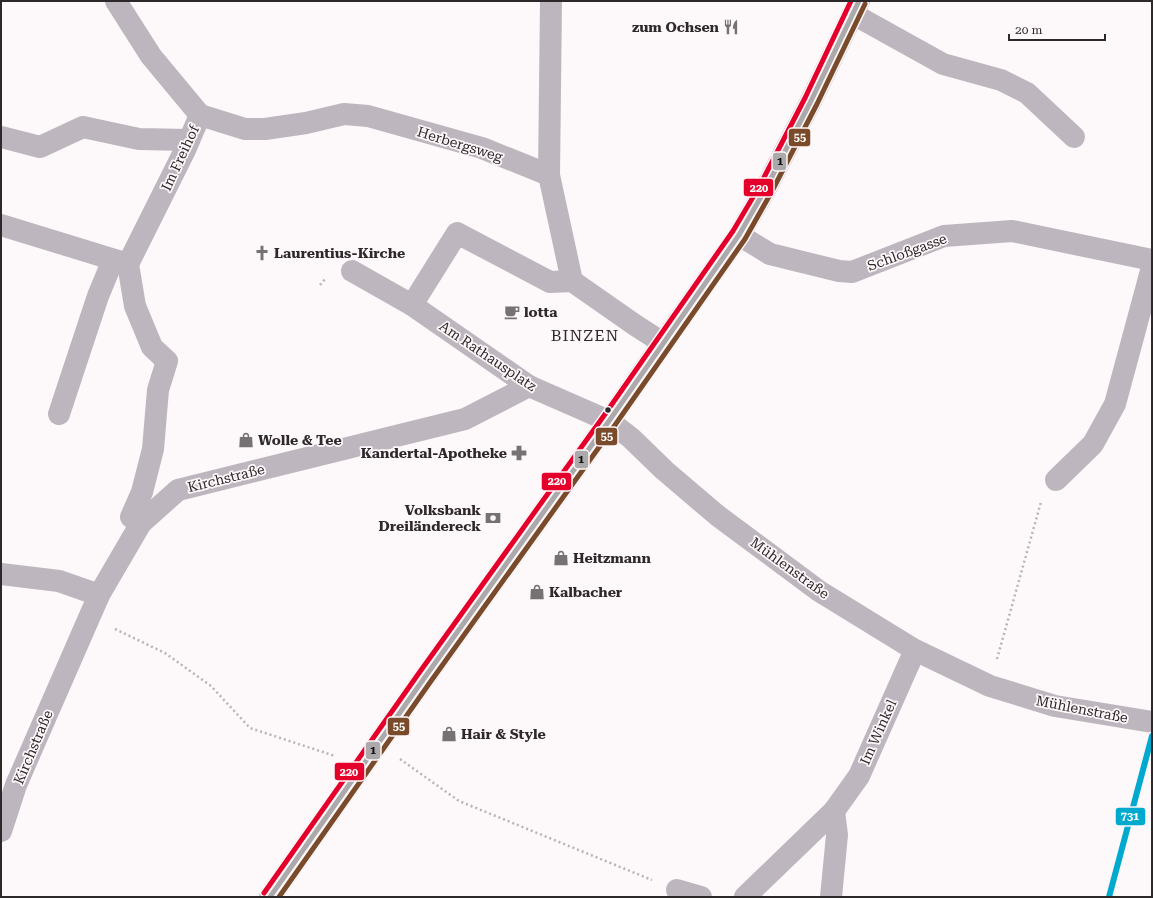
<svg xmlns="http://www.w3.org/2000/svg" width="1153" height="898" viewBox="0 0 1153 898" font-family="'Roboto Serif',serif">
	<style>
		.lines { fill: none; stroke-linecap: round; stroke-linejoin: round }
		.path { stroke: #b9b3b9; stroke-width: 2.5; stroke-dasharray: 2 3; stroke-linecap: butt }
		.minor { stroke: #beb6be; stroke-width: 22 }
		.major { stroke: #c1b8c0; stroke-width: 22 }
		.bus-1-casing { stroke: #fef7fa; stroke-width: 8 }
		.bus-2-casing { stroke: #fef7fa; stroke-width: 8 }
		.bus-3-casing { stroke: #fef7fa; stroke-width: 8 }
		.bus-1 { stroke: #aba9aa; stroke-width: 5 }
		.bus-2 { stroke: #7a4b2a; stroke-width: 5 }
		.bus-3 { stroke: #e4002b; stroke-width: 5 }
		.rail-1-casing { stroke: #fef7fa; stroke-width: 9 }
		.rail-1 { stroke: #00a9ce; stroke-width: 6 }
		.bus-dot { fill: #2d292b; stroke: #fef7fa; stroke-width: 1.5 }
		.labels { text-anchor: middle; dominant-baseline: central; stroke-width: 3.5; stroke-linejoin: round; paint-order: stroke }
		.poi-label { font-size: 14px; font-weight: bold; fill: #2d292b; stroke: #fef7fa; text-anchor: start }
		.street-label { font-size: 14px; fill: #2d292b; stroke: #fef7fa }
		.quarter-label { font-size: 16px; letter-spacing: 1px; fill: #2d292b; stroke: #fef7fa }
		.line-badge { stroke: #fef7fa; stroke-width: 1.5 }
		.badge-label { font-size: 11px; text-anchor: middle; font-weight: bold; fill: #fff }
		.pale-badge-label { font-size: 11px; text-anchor: middle; font-weight: bold; fill: #111 }
	</style>
	<rect width="100%" height="100%" fill="#fdf8fa"/>
	<g class="lines">
		<!-- path -->
		<g class="path">
			<polyline points="320,285 326,278"/>
			<polyline points="115,629 165,653 211,686 250,728 335,756"/>
			<polyline points="997,659 1041,502"/>
			<polyline points="400,759 459,801 652,880"/>
		</g>
		<!-- minor -->
		<g class="minor">
			<polyline points="116,1 151,56 200,115"/>
			<polyline points="551,1 549,175 572,281 635,325 663,343"/>
			<polyline points="853,14 943,64 1001,80 1027,93 1074,137"/>
			<polyline points="200,115 245,129 265,129 306,123 344,114 368,116 482,148 549,175"/>
			<polyline points="1,137 40,147 83,127 139,139 189,140"/>
			<polyline points="1,225 128,264 185,150 200,115"/>
			<polyline points="739,235 770,254 839,271 852,272 944,236 1012,231 1152,260"/>
			<polyline points="128,264 135,306 152,347 167,361 158,390 153,449 142,492 131,517 141,523"/>
			<polyline points="352,271 412,305"/>
			<polyline points="572,281 550,282 457,233 412,305 529,386 609,421 631,438 664,470 718,516 819,591 915,650 990,686 1055,706 1152,722"/>
			<polyline points="59,414 98,296 113,260"/>
			<polyline points="1056,480 1093,444 1115,404 1152,267"/>
			<polyline points="1,574 59,581 99,595"/>
			<polyline points="1,831 16,785 99,595 141,523 178,490 465,419 529,386"/>
			<polyline points="677,890 701,897"/>
			<polyline points="745,897 834,811 859,776 915,650"/>
			<polyline points="831,897 837,835 834,811"/>
		</g>
		<!-- major -->
		<polyline class="major" points="270,897 425,677 609,421 663,343 739,235 765,190 811,101 859,1"/>
		<defs>
			<polyline id="bus-1" points="270,897 425,677 609,421 739,235 765,190 811,101 859,1"/>
			<polyline id="bus-2" points="279,897 431,681 615,425 745,239 771,193 817,104 865,4"/>
			<polyline id="bus-3" points="264,893 419,673 603,417 733,231 759,187 805,98 851,1"/>
		</defs>
		<!-- bus-1 casing -->
		<use href="#bus-1" class="bus-1-casing"/>
		<!-- bus-2 casing -->
		<use href="#bus-2" class="bus-2-casing"/>
		<!-- bus-3 casing -->
		<use href="#bus-3" class="bus-3-casing"/>
		<!-- bus-1 -->
		<use href="#bus-1" class="bus-1"/>
		<!-- bus-2 -->
		<use href="#bus-2" class="bus-2"/>
		<!-- bus-3 -->
		<use href="#bus-3" class="bus-3"/>
		<defs>
			<polyline id="rail-1" points="1109,897 1152,736"/>
		</defs>
		<!-- rail-1 casing -->
		<use href="#rail-1" class="rail-1-casing"/>
		<!-- rail-1 -->
		<use href="#rail-1" class="rail-1"/>
	</g>
	<!-- icons -->
	<defs>
		<symbol id="restaurant-bare" viewBox="-9 -9 18 18"><path d="M-5-6h1v4h1v-4h1v4h1v-4h1v5L-1.5 .5V6h-2V.5L-5-1ZM5-6V6H3V1.5H1.5Q1.5-4 5-6Z" fill="#767173" stroke="#fef7fa" stroke-width="2.5" paint-order="stroke"/></symbol>
		<symbol id="church-bare" viewBox="-9 -9 18 18"><path d="M-1.2-6h2.4v3.5h3.3v2.4h-3.3V6h-2.4V-.1h-3.3v-2.4h3.3Z" fill="#767173" stroke="#fef7fa" stroke-width="2.5" paint-order="stroke"/></symbol>
		<symbol id="cafe-bare" viewBox="-9 -9 18 18"><path d="M-5.5-4.5H6V0H3Q3 3.5 0 3.5H-2.5Q-5.5 3.5-5.5 0ZM3-3.2v2h1.7v-2ZM-6 4.5H4V6H-6Z" fill="#767173" stroke="#fef7fa" stroke-width="2.5" paint-order="stroke"/></symbol>
		<symbol id="shop-bare" viewBox="-9 -9 18 18"><path d="M-5-2.5h2.3a2.7 3.5 0 0 1 5.4 0H5L5.5 6h-11ZM-1.5-2.5h3a1.5 2.3 0 0 0-3 0Z" fill="#767173" stroke="#fef7fa" stroke-width="2.5" paint-order="stroke"/></symbol>
		<symbol id="pharmacy-bare" viewBox="-9 -9 18 18"><path d="M-2-6h4v4h4v4h-4v4h-4v-4h-4v-4h4Z" fill="#767173" stroke="#fef7fa" stroke-width="2.5" paint-order="stroke"/></symbol>
		<symbol id="bank-bare" viewBox="-9 -9 18 18"><path d="M-6-4H6V4H-6ZM0-2.3a2.3 2.3 0 1 0 0 4.6a2.3 2.3 0 1 0 0-4.6Z" fill="#767173" stroke="#fef7fa" stroke-width="2.5" paint-order="stroke"/></symbol>
	</defs>
	<g fill-rule="evenodd">
		<use href="#restaurant-bare" x="720" y="16" width="22" height="22"/>
		<use href="#church-bare" x="251" y="242" width="22" height="22"/>
		<use href="#cafe-bare" x="501" y="301" width="22" height="22"/>
		<use href="#shop-bare" x="235" y="429" width="22" height="22"/>
		<use href="#pharmacy-bare" x="508" y="442" width="22" height="22"/>
		<use href="#bank-bare" x="482" y="507" width="22" height="22"/>
		<use href="#shop-bare" x="550" y="547" width="22" height="22"/>
		<use href="#shop-bare" x="526" y="581" width="22" height="22"/>
		<use href="#shop-bare" x="438" y="723" width="22" height="22"/>
	</g>
	<!-- markers -->
	<circle class="bus-dot" cx="608" cy="410" r="3.5"/>
	<g class="labels">
		<!-- poi labels -->
		<g class="poi-label">
			<text x="719" y="27" text-anchor="end">zum Ochsen</text>
			<text x="274" y="253">Laurentius-Kirche</text>
			<text x="524" y="312">lotta</text>
			<text x="258" y="440">Wolle &amp; Tee</text>
			<text x="507" y="453" text-anchor="end">Kandertal-Apotheke</text>
			<text x="481" y="510" text-anchor="end">Volksbank<tspan x="481" dy="16">Dreiländereck</tspan></text>
			<text x="573" y="558">Heitzmann</text>
			<text x="549" y="592">Kalbacher</text>
			<text x="461" y="734">Hair &amp; Style</text>
		</g>
		<!-- street labels -->
		<g class="street-label">
			<text transform="translate(460 144) rotate(17)">Herbergsweg</text>
			<text transform="translate(180 158) rotate(-65)">Im Freihof</text>
			<text transform="translate(907 252) rotate(-20)">Schloßgasse</text>
			<text transform="translate(488 356) rotate(34)">Am Rathausplatz</text>
			<text transform="translate(226 478) rotate(-14)">Kirchstraße</text>
			<text transform="translate(790 568) rotate(36)">Mühlenstraße</text>
			<text transform="translate(1082 709) rotate(11)">Mühlenstraße</text>
			<text transform="translate(878 732) rotate(-66)">Im Winkel</text>
			<text transform="translate(33 747) rotate(-67)">Kirchstraße</text>
		</g>
		<!-- quarter labels -->
		<g class="quarter-label">
			<text x="585" y="335">BINZEN</text>
		</g>
	</g>
	<g class="line-badge">
		<rect x="788" y="128" width="23" height="19" rx="4" fill="#7a4b2a"/>
		<rect x="772" y="152" width="15" height="19" rx="4" fill="#aba9aa"/>
		<rect x="743" y="178" width="31" height="19" rx="4" fill="#e4002b"/>
		<rect x="595" y="427" width="23" height="19" rx="4" fill="#7a4b2a"/>
		<rect x="574" y="450" width="15" height="19" rx="4" fill="#aba9aa"/>
		<rect x="541" y="472" width="31" height="19" rx="4" fill="#e4002b"/>
		<rect x="387" y="717" width="23" height="19" rx="4" fill="#7a4b2a"/>
		<rect x="365" y="741" width="16" height="19" rx="4" fill="#aba9aa"/>
		<rect x="334" y="762" width="31" height="19" rx="4" fill="#e4002b"/>
		<rect x="1115" y="807" width="31" height="19" rx="4" fill="#00a9ce"/>
	</g>
	<g class="badge-label">
		<text x="800" y="141">55</text>
		<text x="759" y="192">220</text>
		<text x="607" y="440">55</text>
		<text x="557" y="485">220</text>
		<text x="399" y="730">55</text>
		<text x="349" y="776">220</text>
		<text x="1130" y="820">731</text>
	</g>
	<g class="pale-badge-label">
		<text x="780" y="165">1</text>
		<text x="581" y="463">1</text>
		<text x="373" y="754">1</text>
	</g>
	<!-- border -->
	<rect width="1153" height="898" fill="none" stroke="#2d292b" stroke-width="4"/>
	<!-- scale -->
	<path d="M1009 34v6h96v-6" fill="none" stroke="#2d292b" stroke-width="2"/>
	<text x="1015" y="34" font-size="12" fill="#2d292b" stroke="#fef7fa" stroke-width="3" paint-order="stroke">20 m</text>
</svg>
